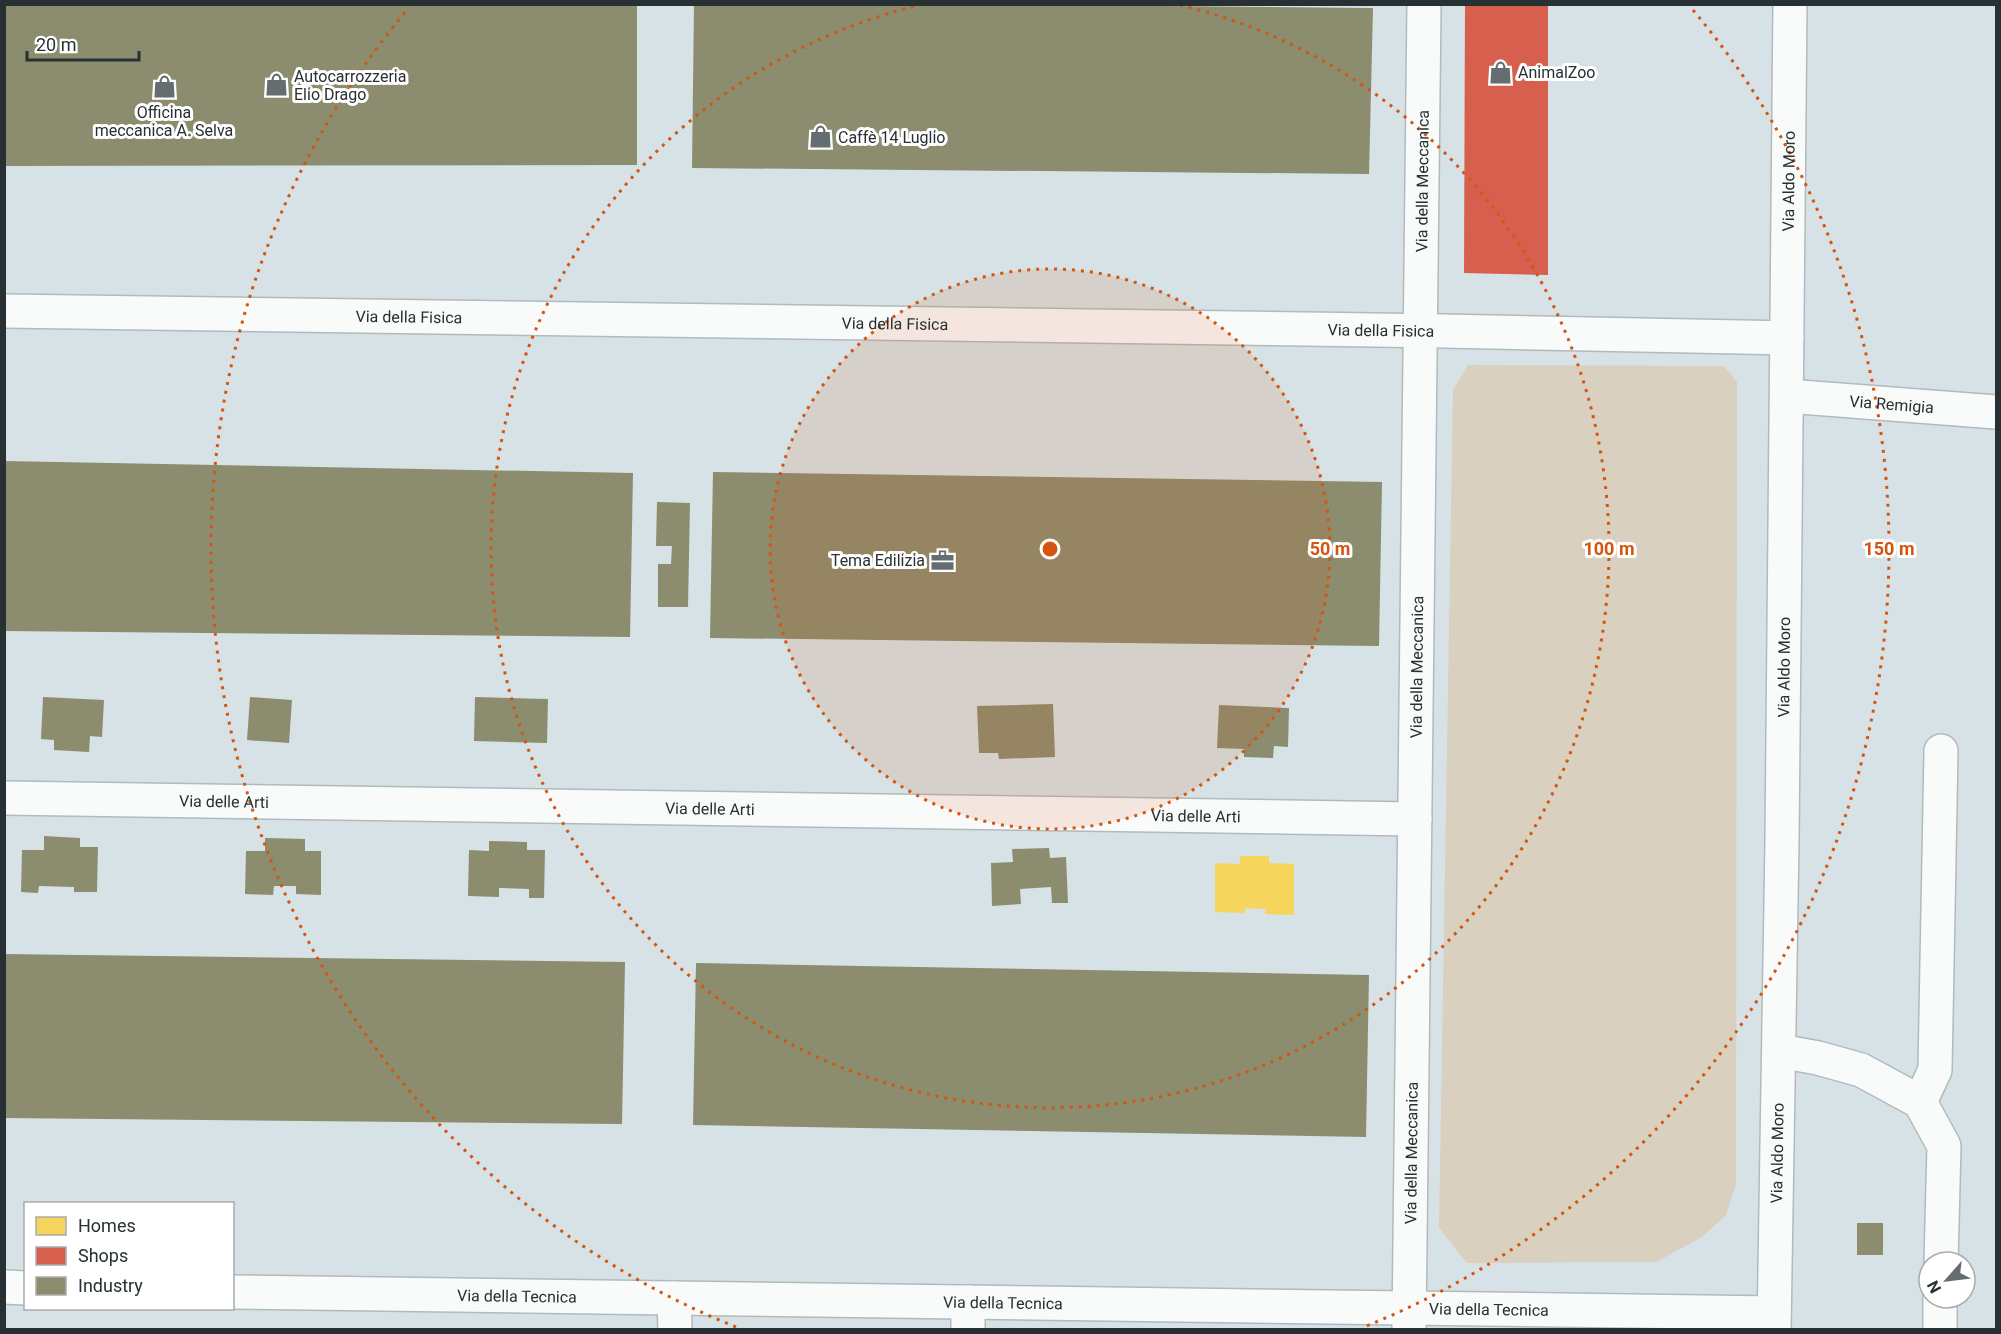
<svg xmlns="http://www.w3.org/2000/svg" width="2001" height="1334" viewBox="0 0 2001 1334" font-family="Roboto,sans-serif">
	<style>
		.green { fill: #dad0c0 }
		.homes { fill: #f6d55c }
		.shops { fill: #d6604d }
		.industry { fill: #8c8c6e }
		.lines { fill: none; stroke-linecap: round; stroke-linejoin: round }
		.minor-casing { stroke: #b1babd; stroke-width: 36 }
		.minor { stroke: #f9fbfb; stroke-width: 33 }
		.ring { fill: none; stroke: #d55510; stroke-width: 3; stroke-dasharray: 3 6 }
		.labels { text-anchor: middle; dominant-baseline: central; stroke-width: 6; stroke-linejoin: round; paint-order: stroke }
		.poi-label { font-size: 16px; fill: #273032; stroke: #fff; text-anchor: start }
		.street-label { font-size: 16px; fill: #273032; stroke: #fff }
		.centre { fill: #d55510; stroke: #fff; stroke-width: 3 }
		.ring-label { font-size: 18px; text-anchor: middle; font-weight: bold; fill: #d55510; stroke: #fff; stroke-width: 6; stroke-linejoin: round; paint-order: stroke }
	</style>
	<rect width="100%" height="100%" fill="#d6e2e5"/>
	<!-- green -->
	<polygon class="green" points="1468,365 1724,366 1737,382 1736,1184 1726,1215 1702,1237 1656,1262 1467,1263 1439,1228 1453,390"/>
	<!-- homes -->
	<polygon class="homes" points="1240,856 1269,856 1269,863 1294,864 1294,915 1265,914 1266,909 1245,908 1245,913 1215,912 1215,863 1240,864"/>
	<!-- shops -->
	<polygon class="shops" points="1465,4 1548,4 1548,275 1464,273"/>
	<!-- industry -->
	<g class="industry">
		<polygon points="5,4 637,4 637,165 5,166"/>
		<polygon points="694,4 970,4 1373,8 1369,174 692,168"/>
		<polygon points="4,461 633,473 630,637 4,631"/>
		<polygon points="713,472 1382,482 1379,646 710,638"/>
		<polygon points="657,502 690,503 688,607 658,607 658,564 671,564 672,546 656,546"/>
		<polygon points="43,697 104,700 102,737 90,736 89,752 54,750 54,740 41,739"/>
		<polygon points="250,697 292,700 289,743 247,740"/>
		<polygon points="475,697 548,699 547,743 474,741"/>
		<polygon points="1053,704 1055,757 999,759 998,753 979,753 977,706"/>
		<polygon points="1219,705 1289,708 1288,747 1274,746 1273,758 1244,757 1244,749 1217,748"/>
		<polygon points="44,836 80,838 80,847 98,847 97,892 74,892 74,887 39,886 38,893 21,892 22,850 44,850"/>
		<polygon points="265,838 305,839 305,851 321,851 321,895 296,894 296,886 274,886 273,895 245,894 246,851 265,851"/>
		<polygon points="489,841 527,842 527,850 545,850 544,898 529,898 529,889 499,888 499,897 468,896 469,850 489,851"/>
		<polygon points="1049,848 1050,858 1066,857 1068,903 1052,903 1051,887 1020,889 1021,904 992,906 991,863 1013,862 1012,849"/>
		<polygon points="4,954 625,962 622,1124 4,1118"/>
		<polygon points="696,963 1369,975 1366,1137 693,1125"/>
		<rect x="1857" y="1223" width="26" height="32"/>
	</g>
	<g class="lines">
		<defs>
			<g id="minor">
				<path id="s1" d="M4,311L1444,331L1787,338"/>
				<path id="s2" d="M1787,396L1996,412"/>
				<path id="s3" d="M4,798L1415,819"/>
				<polyline points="1780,1051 1818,1058 1861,1070 1920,1102 1944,1146 1941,1262"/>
				<polyline points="1920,1102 1935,1070 1941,751"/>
				<polyline points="4,1287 26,1288"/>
				<path id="s4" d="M232,1292L1774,1313"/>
				<polyline points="674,1298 675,1330"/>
				<polyline points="968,1302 968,1330"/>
				<path id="s5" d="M1409,1329L1424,4"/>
				<path id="s6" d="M1774,1330L1782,840L1790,4"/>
				<polyline points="1940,1330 1940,1298"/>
			</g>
		</defs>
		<!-- minor casing -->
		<use href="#minor" class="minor-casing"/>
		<!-- minor -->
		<use href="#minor" class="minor"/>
	</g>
	<!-- distance rings -->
	<circle cx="1050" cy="549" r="280" fill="#d55510" fill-opacity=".12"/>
	<g class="ring">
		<circle cx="1050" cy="549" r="280"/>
		<path d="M1180 5A559 559 0 1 1 920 5"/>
		<path d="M736 1327A839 839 0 0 1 407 10M1693 10A839 839 0 0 1 1364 1327"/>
	</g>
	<!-- icons -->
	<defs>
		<symbol id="shop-bare" viewBox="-9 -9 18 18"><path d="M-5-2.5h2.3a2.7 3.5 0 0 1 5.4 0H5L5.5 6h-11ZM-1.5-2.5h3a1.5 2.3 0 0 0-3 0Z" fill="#646e71" stroke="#fff" stroke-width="2.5" paint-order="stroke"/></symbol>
		<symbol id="office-bare" viewBox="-9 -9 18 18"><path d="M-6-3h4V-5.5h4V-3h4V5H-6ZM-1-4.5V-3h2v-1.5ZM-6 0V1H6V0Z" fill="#646e71" stroke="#fff" stroke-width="2.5" paint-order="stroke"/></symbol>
	</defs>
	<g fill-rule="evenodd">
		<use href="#shop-bare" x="1484" y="56" width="33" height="33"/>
		<use href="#shop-bare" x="260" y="68" width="33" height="33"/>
		<use href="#shop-bare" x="148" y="70" width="33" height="33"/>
		<use href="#shop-bare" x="804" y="120" width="33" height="33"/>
		<use href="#office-bare" x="926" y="544" width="33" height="33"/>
	</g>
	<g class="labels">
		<!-- poi labels -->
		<g class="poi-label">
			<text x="1518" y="72">AnimalZoo</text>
			<text x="294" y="76">Autocarrozzeria<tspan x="294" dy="18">Elio Drago</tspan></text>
			<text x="164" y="112" text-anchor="middle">Officina<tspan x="164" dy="18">meccanica A. Selva</tspan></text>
			<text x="838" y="137">Caffè 14 Luglio</text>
			<text x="925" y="560" text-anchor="end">Tema Edilizia</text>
		</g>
		<!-- street labels -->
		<g class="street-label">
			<text stroke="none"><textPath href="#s5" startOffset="1148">Via della Meccanica</textPath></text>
			<text stroke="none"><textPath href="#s6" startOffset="1149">Via Aldo Moro</textPath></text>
			<text stroke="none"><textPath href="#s1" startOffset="405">Via della Fisica</textPath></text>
			<text stroke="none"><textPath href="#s1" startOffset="891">Via della Fisica</textPath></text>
			<text stroke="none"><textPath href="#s1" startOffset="1377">Via della Fisica</textPath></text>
			<text stroke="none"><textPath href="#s2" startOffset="105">Via Remigia</textPath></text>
			<text stroke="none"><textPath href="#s5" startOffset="662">Via della Meccanica</textPath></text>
			<text stroke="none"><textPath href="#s6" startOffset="663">Via Aldo Moro</textPath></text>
			<text stroke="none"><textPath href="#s3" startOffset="220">Via delle Arti</textPath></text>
			<text stroke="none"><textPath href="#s3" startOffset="706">Via delle Arti</textPath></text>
			<text stroke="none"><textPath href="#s3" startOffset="1192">Via delle Arti</textPath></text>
			<text stroke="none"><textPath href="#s5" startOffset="176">Via della Meccanica</textPath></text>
			<text stroke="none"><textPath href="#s6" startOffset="177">Via Aldo Moro</textPath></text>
			<text stroke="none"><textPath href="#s4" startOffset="285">Via della Tecnica</textPath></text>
			<text stroke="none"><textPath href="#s4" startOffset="771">Via della Tecnica</textPath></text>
			<text stroke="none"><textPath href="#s4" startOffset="1257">Via della Tecnica</textPath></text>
		</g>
	</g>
	<circle cx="1050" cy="549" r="9" class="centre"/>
	<g class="ring-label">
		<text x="1330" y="555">50 m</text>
		<text x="1609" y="555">100 m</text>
		<text x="1889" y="555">150 m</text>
	</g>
	<!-- border -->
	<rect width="2001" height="1334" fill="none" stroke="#273032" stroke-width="12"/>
	<!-- legend -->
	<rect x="24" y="1202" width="210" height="108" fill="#ffffff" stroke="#a9acad" stroke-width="1.5"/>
	<rect x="36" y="1217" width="30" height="18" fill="#f6d55c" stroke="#a9acad" stroke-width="1.5"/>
	<text x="78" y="1232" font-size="18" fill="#273032">Homes</text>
	<rect x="36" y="1247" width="30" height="18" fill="#d6604d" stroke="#a9acad" stroke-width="1.5"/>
	<text x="78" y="1262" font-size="18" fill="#273032">Shops</text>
	<rect x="36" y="1277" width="30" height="18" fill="#8c8c6e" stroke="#a9acad" stroke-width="1.5"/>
	<text x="78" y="1292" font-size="18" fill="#273032">Industry</text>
	<!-- north arrow -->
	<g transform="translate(1947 1280) rotate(242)"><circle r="28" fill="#ffffff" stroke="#a9acad" stroke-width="1.5"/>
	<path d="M0-4.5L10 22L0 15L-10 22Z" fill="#646e71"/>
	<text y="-9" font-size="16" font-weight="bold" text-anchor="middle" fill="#273032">N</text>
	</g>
	<!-- scale -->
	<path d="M27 51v9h112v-9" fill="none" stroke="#273032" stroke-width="3"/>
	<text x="36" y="51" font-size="18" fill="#273032" stroke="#ffffff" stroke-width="4.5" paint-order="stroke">20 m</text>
</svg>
